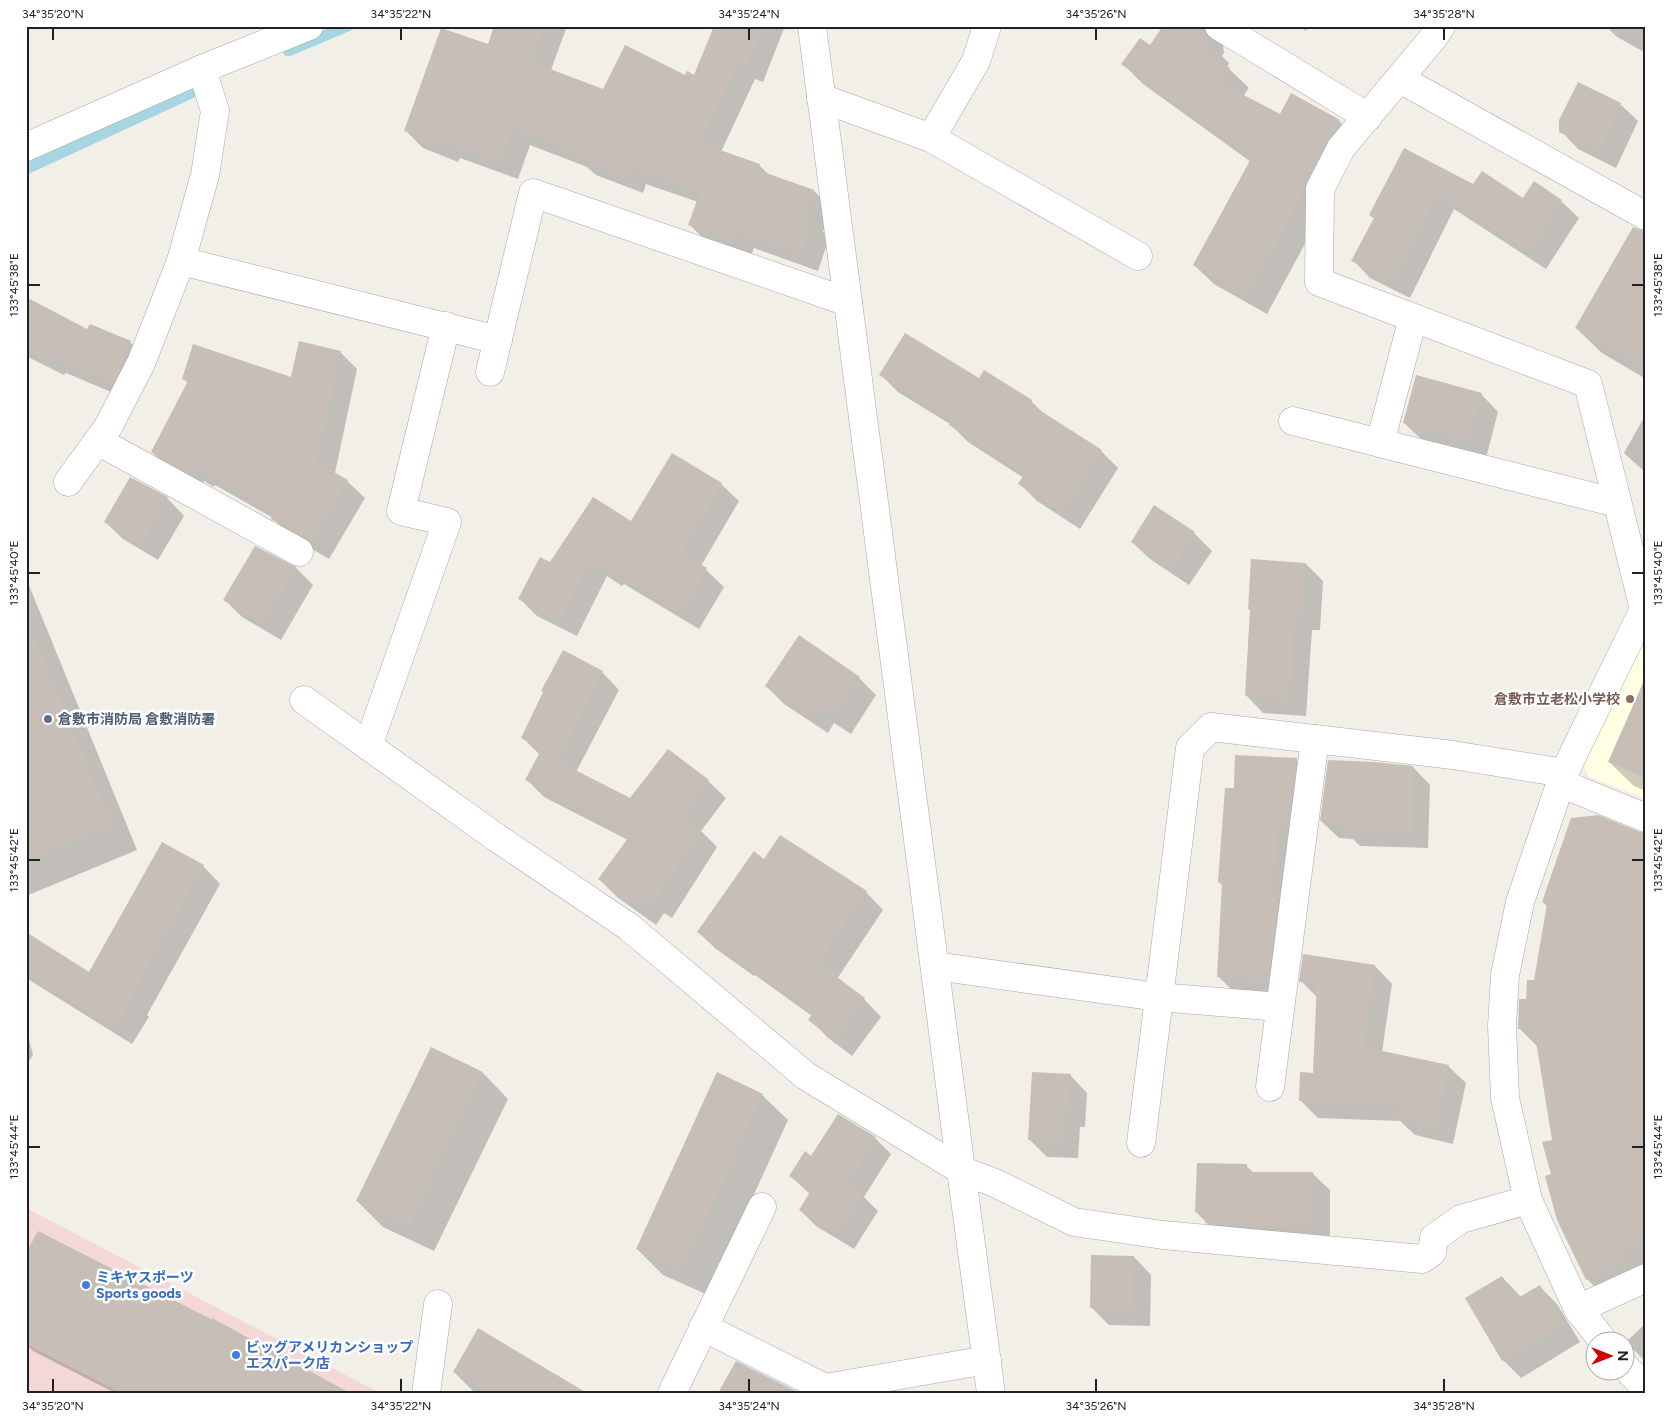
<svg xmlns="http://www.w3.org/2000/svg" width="1672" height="1419" viewBox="0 0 1672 1419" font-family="Figtree,'Noto Sans JP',sans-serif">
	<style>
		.commercial { fill: #f3d8d7 }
		.education { fill: #ffffe4 }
		.shadow { fill: #0003 }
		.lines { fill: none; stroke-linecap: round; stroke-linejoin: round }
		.stream { stroke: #a7d5e1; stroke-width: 11 }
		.building { fill: #c7beb7 }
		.minor-casing { stroke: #a8a8a8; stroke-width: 29 }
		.minor { stroke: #fff; stroke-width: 28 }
		.ticks { fill: none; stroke: #212121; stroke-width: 2 }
		.education-dot { fill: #8d6e63; stroke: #fff; stroke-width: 2 }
		.service-dot { fill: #5c6f8a; stroke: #fff; stroke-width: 2 }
		.shop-dot { fill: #3f7fe0; stroke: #fff; stroke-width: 2 }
		.labels { text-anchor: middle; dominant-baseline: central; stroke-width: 5; stroke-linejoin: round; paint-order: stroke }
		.education-label { font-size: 14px; font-weight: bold; fill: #785e54; stroke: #fff; text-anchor: end }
		.service-label { font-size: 14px; font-weight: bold; fill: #4e5e75; stroke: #fff; text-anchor: start }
		.shop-label { font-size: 14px; font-weight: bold; fill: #366cbe; stroke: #fff; text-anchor: start }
		.neatline { fill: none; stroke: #212121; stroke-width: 2 }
		.ticks-label { font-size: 12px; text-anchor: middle; fill: #212121 }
	</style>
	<rect width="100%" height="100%" fill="#f2eee8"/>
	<!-- commercial -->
	<polygon class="commercial" points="26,1208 227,1313 380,1393 26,1393"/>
	<!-- education -->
	<polygon class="education" points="1646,637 1646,799 1588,776 1582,761"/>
	<!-- shadow -->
	<g class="shadow">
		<polygon points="495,26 567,26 551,70 604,90 685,76 695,76 715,26 785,26 763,82 755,79 721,152 760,166 770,176 814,191 831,208 823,232 829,238 818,271 754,248 750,258 707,242 690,225 698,202 646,184 643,193 596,175 587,167 530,145 518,179 460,158 458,162 423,148 406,131 489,45"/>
		<polygon points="1165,26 1242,26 1225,37 1223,45 1224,53 1222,56 1229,63 1227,67 1249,88 1243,96 1280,116 1292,95 1339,121 1359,141 1313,229 1267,314 1214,284 1194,265 1251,162 1143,84 1123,64 1150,47"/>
		<polygon points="1299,26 1309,26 1306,31"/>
		<polygon points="1606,26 1646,26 1646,53 1617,37"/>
		<polygon points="1620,104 1638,121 1616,168 1578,149 1561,131"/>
		<polygon points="1405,150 1473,186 1523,199 1561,201 1579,218 1546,269 1454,209 1410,298 1370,278 1353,260 1375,219 1371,215"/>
		<polygon points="1646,240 1646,379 1602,353 1576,328"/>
		<polygon points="26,298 88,331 91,325 130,342 148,360 130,400 66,373 64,375 26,356"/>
		<polygon points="340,352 357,369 335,473 347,481 365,498 329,559 290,536 273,518 215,485 214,487 204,481 201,487 169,469 152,452 188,383 183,379 292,378"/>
		<polygon points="881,375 979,380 1031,401 1045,415 1101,451 1118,468 1080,529 1037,501 1020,484 1024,478 968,442 950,424 898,392"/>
		<polygon points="1481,394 1498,412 1486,458 1422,440 1404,423"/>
		<polygon points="1646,414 1646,473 1624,453"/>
		<polygon points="673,455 721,484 739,501 701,566 706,570 724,587 699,629 624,584 622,586 607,576 577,636 537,616 520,599 550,563 631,523"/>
		<polygon points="167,498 184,516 158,560 123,539 105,522"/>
		<polygon points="1155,507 1194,533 1212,551 1189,585 1150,559 1132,542"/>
		<polygon points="255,547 296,568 313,585 281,640 242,617 225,600"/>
		<polygon points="1306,564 1323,581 1320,630 1312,630 1306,716 1263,713 1246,695"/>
		<polygon points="26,578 137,850 26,896"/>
		<polygon points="602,672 619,690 576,772 631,799 669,750 708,781 726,798 701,831 717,847 672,918 664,913 656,925 617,897 599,879 628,840 544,797 527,780 540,755 522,737"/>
		<polygon points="859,678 876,695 851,734 834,723 828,733 784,704 766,686"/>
		<polygon points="1646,679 1646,791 1634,786 1609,762"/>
		<polygon points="1296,760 1313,777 1285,996 1235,993 1218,976 1223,886 1219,882 1235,789"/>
		<polygon points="1413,767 1430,785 1428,848 1360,846 1353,839 1339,838 1321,821"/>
		<polygon points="1646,834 1646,1286 1611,1303 1587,1279 1553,1175 1553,1141 1538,1047 1520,1029 1527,1001 1535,982 1547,907 1543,902"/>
		<polygon points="764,860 866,892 883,910 837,979 864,999 881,1017 852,1056 827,1037 810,1019 812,1016 755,975 754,976 716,949 698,932"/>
		<polygon points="203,866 220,884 147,1015 149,1017 132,1044 26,978 26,933 90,973"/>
		<polygon points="1375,966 1392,984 1382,1052 1448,1066 1466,1083 1453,1144 1415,1135 1400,1121 1318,1118 1300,1100 1315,1074 1318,998 1301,981"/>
		<polygon points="26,1027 33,1055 26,1066"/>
		<polygon points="431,1049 483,1073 508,1099 434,1251 383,1227 357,1201"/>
		<polygon points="1070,1075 1087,1093 1085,1127 1080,1127 1078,1158 1047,1157 1029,1139"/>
		<polygon points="762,1095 788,1120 708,1295 663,1275 637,1249"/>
		<polygon points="875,1138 891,1154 864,1197 878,1211 854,1249 816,1226 800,1210 810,1194 790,1176 812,1158"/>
		<polygon points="1246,1166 1254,1173 1312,1173 1330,1190 1330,1243 1224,1240 1196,1212"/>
		<polygon points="1134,1257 1151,1275 1150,1326 1109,1325 1091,1307"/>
		<polygon points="1502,1277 1521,1297 1540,1287 1557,1304 1580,1342 1521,1378 1503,1360"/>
		<polygon points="1646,1323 1646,1362 1626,1342"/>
		<polygon points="26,1344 347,1393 115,1393 33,1351"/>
		<polygon points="454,1372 585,1393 475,1393"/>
	</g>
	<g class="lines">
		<!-- stream -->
		<g class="stream">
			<polyline points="288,51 348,26"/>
			<polyline points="26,169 191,93"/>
		</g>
	</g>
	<!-- building -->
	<g class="building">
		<polygon points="494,26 544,26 532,58 535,59 534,63 603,89 625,45 685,75 687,71 694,75 714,26 762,26 746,66 738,62 700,143 760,164 758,170 814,190 805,217 812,220 801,254 736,231 733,241 688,225 700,192 629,167 625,176 577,158 579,154 513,128 500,162 442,141 441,145 404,131 441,28 488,44"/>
		<polygon points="1163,26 1188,26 1210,42 1205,50 1230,68 1219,82 1280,114 1291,93 1340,120 1327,141 1293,208 1295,208 1247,295 1193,265 1253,155 1228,141 1121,64 1140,38 1150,45"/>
		<polygon points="1578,82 1621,103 1598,151 1559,132 1559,120"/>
		<polygon points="1404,148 1473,184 1482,171 1523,198 1534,181 1562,200 1529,252 1437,193 1392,281 1351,261 1374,218 1369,215"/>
		<polygon points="1633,227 1646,232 1646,369 1575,328"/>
		<polygon points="26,297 87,329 90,324 131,341 113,384 48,356 47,359 26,348"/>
		<polygon points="905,333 979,378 984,370 1032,400 1030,404 1102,450 1062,512 1018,484 1025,473 949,425 952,420 879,375"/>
		<polygon points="299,341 341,351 316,462 348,480 311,542 307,538 271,519 274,512 197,469 197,470 187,465 183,470 151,452 188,381 182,379 193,344 291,377"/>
		<polygon points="1416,375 1482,393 1468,441 1403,423"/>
		<polygon points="672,453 722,483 681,553 707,568 682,612 606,568 605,570 590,560 560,620 518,599 540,557 550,562 593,497 631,521"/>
		<polygon points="130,477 168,497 141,544 104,522"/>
		<polygon points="1154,505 1195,532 1171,569 1131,542"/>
		<polygon points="255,546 296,567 263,623 223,600"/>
		<polygon points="1251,559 1306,563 1303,614 1295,613 1289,699 1245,696 1250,610 1248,609"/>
		<polygon points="26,617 112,825 26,860"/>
		<polygon points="799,635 860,677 833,717 817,707 810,717 765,686"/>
		<polygon points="563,650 603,671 558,757 521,738 543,692 541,691"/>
		<polygon points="1646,676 1646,778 1608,762"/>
		<polygon points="668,749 709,780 682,817 700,829 654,902 646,896 638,908 598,879 631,834 525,780 540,752 630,798"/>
		<polygon points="1235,755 1297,758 1289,820 1279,819 1272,896 1279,897 1268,980 1217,977 1222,883 1218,882 1225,788 1234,788"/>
		<polygon points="1328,760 1374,762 1413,766 1412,831 1341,829 1342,822 1320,821"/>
		<polygon points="1598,815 1640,832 1646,833 1646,999 1644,999 1646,1241 1624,1251 1627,1259 1586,1280 1557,1220 1545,1176 1551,1174 1542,1142 1552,1140 1534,1029 1518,1029 1519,1002 1519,999 1526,999 1527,980 1534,980 1547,904 1542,902 1571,818"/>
		<polygon points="780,835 867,891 818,963 865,998 834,1040 808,1020 812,1014 738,959 737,960 697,932 754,851 764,859"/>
		<polygon points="162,842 204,865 130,997 132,999 114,1028 26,972 26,932 89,972"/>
		<polygon points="1303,954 1375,965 1363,1047 1449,1065 1436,1127 1396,1118 1399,1105 1299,1101 1300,1072 1313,1073 1317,983 1299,982"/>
		<polygon points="431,1047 483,1072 408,1226 356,1201"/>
		<polygon points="717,1072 763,1094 682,1270 636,1249"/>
		<polygon points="1032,1072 1071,1074 1068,1110 1063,1110 1061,1142 1028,1140"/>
		<polygon points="838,1114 876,1137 847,1184 862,1193 837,1234 799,1210 811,1190 789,1176 805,1151 811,1156"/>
		<polygon points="1197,1163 1247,1164 1247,1172 1313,1172 1313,1226 1258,1226 1205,1223 1206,1212 1195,1212"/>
		<polygon points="38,1231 211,1319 212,1318 350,1393 121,1393 26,1344 26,1253"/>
		<polygon points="1091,1255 1134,1256 1133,1309 1090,1308"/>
		<polygon points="1502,1276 1516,1299 1540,1285 1564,1325 1502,1361 1465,1298"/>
		<polygon points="478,1328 587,1393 488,1393 453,1372"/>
		<polygon points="736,1361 800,1393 718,1393"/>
	</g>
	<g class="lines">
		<defs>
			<g id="minor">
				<polyline points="812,26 961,1170 991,1393"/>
				<polyline points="1219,26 1368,117"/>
				<polyline points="1441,26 1433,38 1341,148 1320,189 1319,282 1588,384 1644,609"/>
				<polyline points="1400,79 1646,216"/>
				<polyline points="821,98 931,138 1138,256"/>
				<polyline points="931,138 976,61 987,26"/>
				<polyline points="26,147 202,69 309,26"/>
				<polyline points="181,261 498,340"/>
				<polyline points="490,372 533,193 848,302"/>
				<polyline points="1293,421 1617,503"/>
				<polyline points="98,441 299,552"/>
				<polyline points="1380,443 1413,318"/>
				<polyline points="68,482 108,427 141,363 181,261 205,175 215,111 202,69"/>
				<polyline points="304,700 497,838 629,927 806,1076 961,1170 995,1183 1074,1222 1163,1235 1422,1259 1432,1252 1434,1238 1461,1219 1528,1200"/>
				<polyline points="368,746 447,522 401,511 446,326"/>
				<polyline points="1560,783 1646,818"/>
				<polyline points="935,966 1158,997 1280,1007"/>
				<polyline points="1270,1087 1315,739"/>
				<polyline points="1141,1143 1190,748 1211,727 1453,755 1564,773"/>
				<polyline points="1578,1309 1646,1278"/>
				<polyline points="703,1327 825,1388 987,1360"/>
				<polyline points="1604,1342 1578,1309 1528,1200 1505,1098 1502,1026 1505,975 1520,902 1564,773 1646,605"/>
				<polyline points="1624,1366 1646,1388"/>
				<polyline points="426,1393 438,1304"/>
				<polyline points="672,1393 762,1207"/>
			</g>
		</defs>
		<!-- minor casing -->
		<use href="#minor" class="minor-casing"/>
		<!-- minor -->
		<use href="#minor" class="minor"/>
	</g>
	<!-- ticks -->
	<path class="ticks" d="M53,28V40M401,28V40M749,28V40M1096,28V40M1444,28V40M28,285H40M1632,285H1644M28,573H40M1632,573H1644M28,860H40M1632,860H1644M28,1147H40M1632,1147H1644M53,1379V1392M401,1379V1392M749,1379V1392M1096,1379V1392M1444,1379V1392"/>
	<!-- markers -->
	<circle class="education-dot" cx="1630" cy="699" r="5"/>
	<circle class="service-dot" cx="48" cy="719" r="5"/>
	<g class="shop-dot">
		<circle cx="86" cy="1285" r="5"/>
		<circle cx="236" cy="1355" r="5"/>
	</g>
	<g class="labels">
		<!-- education labels -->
		<g class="education-label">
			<text x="1620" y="699">倉敷市立老松小学校</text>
		</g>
		<!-- service labels -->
		<g class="service-label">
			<text x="58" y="719">倉敷市消防局 倉敷消防署</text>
		</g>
		<!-- shop labels -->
		<g class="shop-label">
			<text x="96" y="1277">ミキヤスポーツ<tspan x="96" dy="16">Sports goods</tspan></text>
			<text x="246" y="1347">ビッグアメリカンショップ<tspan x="246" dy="16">エスパーク店</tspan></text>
		</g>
	</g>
	<!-- border -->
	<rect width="1672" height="1419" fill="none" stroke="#ffffff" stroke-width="55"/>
	<!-- north arrow -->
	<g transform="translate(1610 1356) rotate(90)"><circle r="24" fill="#ffffff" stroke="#a6a6a6"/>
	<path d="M0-4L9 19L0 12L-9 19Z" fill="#d30003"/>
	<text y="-8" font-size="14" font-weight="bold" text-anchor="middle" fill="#212121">N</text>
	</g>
	<rect x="28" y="28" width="1616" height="1364" class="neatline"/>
	<g class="ticks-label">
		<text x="53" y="18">34°35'20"N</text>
		<text x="401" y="18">34°35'22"N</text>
		<text x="749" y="18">34°35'24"N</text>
		<text x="1096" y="18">34°35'26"N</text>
		<text x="1444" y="18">34°35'28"N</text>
		<text transform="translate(1658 285) rotate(-90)" y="4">133°45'38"E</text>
		<text transform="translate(14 285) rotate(-90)" y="4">133°45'38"E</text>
		<text transform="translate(1658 573) rotate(-90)" y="4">133°45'40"E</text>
		<text transform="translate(14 573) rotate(-90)" y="4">133°45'40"E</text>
		<text transform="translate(1658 860) rotate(-90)" y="4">133°45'42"E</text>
		<text transform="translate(14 860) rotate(-90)" y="4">133°45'42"E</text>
		<text transform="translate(1658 1147) rotate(-90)" y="4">133°45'44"E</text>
		<text transform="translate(14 1147) rotate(-90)" y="4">133°45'44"E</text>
		<text x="53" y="1410">34°35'20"N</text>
		<text x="401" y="1410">34°35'22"N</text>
		<text x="749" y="1410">34°35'24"N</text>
		<text x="1096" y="1410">34°35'26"N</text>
		<text x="1444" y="1410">34°35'28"N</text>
	</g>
</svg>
